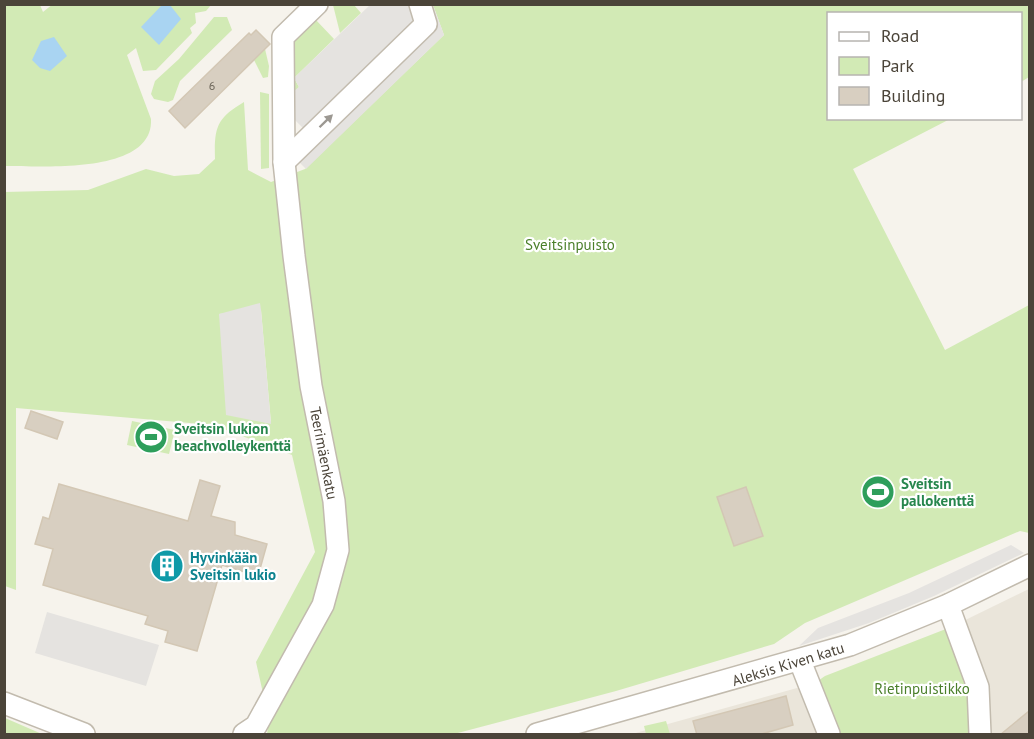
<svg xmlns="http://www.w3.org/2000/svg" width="1034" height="739" viewBox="0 0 1034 739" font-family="'PT Sans',sans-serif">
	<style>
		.residential { fill: #eae5da }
		.green { fill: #d2eab5; fill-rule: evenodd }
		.parking { fill: #e5e3e0 }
		.water { fill: #a9d4f2 }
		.building { fill: #d8cfc1; stroke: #d3c7b4; stroke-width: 1.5 }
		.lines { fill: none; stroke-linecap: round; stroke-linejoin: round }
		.minor-casing { stroke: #c2bbae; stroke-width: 24 }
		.minor { stroke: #fff; stroke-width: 21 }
		.oneway { fill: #9c9892 }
		.labels { text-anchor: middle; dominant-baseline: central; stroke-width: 4.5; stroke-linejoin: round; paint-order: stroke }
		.number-label { font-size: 12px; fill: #6e675b }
		.park-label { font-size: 15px; fill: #4a7f2a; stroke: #fff }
		.leisure-label { font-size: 15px; font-weight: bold; fill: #27864d; stroke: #fff; text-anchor: start }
		.street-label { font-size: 15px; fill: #4b4439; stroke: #fff }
		.culture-label { font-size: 15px; font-weight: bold; fill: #0d838f; stroke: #fff; text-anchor: start }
	</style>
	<rect width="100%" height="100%" fill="#f6f3ec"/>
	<!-- residential -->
	<g class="residential">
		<polygon points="1029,589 1029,734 974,734 951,627"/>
		<polygon points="815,683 837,734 632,734"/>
	</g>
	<!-- green -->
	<g class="green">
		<path d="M53,4L211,5L206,11L195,13L196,23L190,28L192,33L156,70L143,71L136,48L127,55L151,119C154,175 41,166 5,166V5H40L43,12Z"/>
		<polygon points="333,5 354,5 361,13 340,33"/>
		<path d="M433,5H1029V77L1021,82L1020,14H828V118L950,119L853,169L945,350L1029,305V533L1020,531L805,623L774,644L616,691L454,734H267L269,720L256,662L315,552L292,455L213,425L16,408V590L5,586L4,192L88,190L146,169L174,176L199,174L215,159C214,127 217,118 244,102L248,170L271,182L305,169L444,35ZM261,310L271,423L219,314Z"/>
		<polygon points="214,17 227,17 232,30 180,81 173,100 168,102 154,99 151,94 155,81 179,59"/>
		<polygon points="315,19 334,39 294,78 299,87 294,93 288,47"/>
		<polygon points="265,49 269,66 268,77 263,78 254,60"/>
		<polygon points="260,92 269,94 269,168 261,169"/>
		<polygon points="132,421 175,430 169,454 127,445"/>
		<polygon points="951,627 973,690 974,734 837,734 815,683 825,676"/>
		<polygon points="4,718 5,718 42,734 5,734"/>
		<polygon points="666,721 670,734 646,734 644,726"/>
	</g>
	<!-- parking -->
	<g class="parking">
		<polygon points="370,5 433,5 444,35 306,169 298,161 293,142 305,130 294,119 290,94 299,87 294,78"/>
		<polygon points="260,303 261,310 271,424 226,415 219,314"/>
		<polygon points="1011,545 1024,553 934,596 869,623 799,646 818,628 909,593"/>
		<polygon points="47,612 159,645 146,686 35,653"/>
	</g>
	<!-- water -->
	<g class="water">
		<polygon points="162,5 170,5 181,19 159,45 141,27"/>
		<polygon points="54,37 67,56 50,71 40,68 32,60 41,41"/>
	</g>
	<!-- building -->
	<g class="building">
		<polygon points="256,30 270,44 185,128 169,111 249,33 251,35"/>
		<polygon points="31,411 63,422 57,439 25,428"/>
		<polygon points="200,480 220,486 211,516 235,522 235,535 267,544 258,576 222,565 197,651 165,642 168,631 145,624 148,616 43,585 53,549 35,544 43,517 49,519 59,484 188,521"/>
		<polygon points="746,487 763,536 734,546 717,497"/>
		<polygon points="786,696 793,725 758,735 697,735 693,721"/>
		<polygon points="1029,711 1029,735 1000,735"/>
	</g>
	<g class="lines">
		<defs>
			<g id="minor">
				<polyline points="284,162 426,24 420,4"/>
				<polyline points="948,605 978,687 980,734"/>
				<polyline points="800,661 829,734"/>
				<polyline points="4,703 84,734"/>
				<polyline points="244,734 256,726 323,605 338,550 334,501 311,386 294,256 284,162 283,37 317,4"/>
				<polyline points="537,734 850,645 948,605 1030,565"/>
			</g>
		</defs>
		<!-- minor casing -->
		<use href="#minor" class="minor-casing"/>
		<!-- minor -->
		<use href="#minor" class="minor"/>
	</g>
	<!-- one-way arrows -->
	<defs><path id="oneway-solid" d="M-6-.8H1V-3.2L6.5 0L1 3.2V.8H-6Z" transform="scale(1.5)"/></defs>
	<use class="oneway" href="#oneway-solid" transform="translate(326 121) rotate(-44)"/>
	<!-- icons -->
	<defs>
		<symbol id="stadium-disc" viewBox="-11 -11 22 22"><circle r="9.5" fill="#2e9e5b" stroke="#fff"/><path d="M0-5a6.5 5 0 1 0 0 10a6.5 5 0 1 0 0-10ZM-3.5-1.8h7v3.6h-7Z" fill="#fff"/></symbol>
		<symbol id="building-disc" viewBox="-11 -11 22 22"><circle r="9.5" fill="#0f9aa8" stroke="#fff"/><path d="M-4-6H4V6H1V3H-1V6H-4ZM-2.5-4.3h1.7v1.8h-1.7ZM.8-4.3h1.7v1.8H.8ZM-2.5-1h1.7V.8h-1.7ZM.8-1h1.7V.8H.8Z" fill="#fff"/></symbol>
	</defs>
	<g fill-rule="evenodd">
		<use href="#stadium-disc" x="132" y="418" width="38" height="38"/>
		<use href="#stadium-disc" x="859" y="473" width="38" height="38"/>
		<use href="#building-disc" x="148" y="547" width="38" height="38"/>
	</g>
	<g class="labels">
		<!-- number labels -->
		<g class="number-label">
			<text x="212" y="85">6</text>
		</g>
		<!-- park labels -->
		<g class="park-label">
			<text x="570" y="244">Sveitsinpuisto</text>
			<text x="922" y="688">Rietinpuistikko</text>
		</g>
		<!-- leisure labels -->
		<g class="leisure-label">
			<text x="174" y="428">Sveitsin lukion<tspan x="174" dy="17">beachvolleykenttä</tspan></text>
			<text x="901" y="483">Sveitsin<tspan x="901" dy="17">pallokenttä</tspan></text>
		</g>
		<!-- street labels -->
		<g class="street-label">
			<text transform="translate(324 453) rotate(79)">Teerimäenkatu</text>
			<text transform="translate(788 664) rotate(-17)">Aleksis Kiven katu</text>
		</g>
		<!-- culture labels -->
		<g class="culture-label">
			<text x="190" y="557">Hyvinkään<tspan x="190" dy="17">Sveitsin lukio</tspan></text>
		</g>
	</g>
	<!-- border -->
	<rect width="1034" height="739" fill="none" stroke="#4b4439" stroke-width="12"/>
	<!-- legend -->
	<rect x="827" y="12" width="195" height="108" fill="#ffffff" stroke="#b7b4b0" stroke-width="1.5"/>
	<rect x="839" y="32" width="30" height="9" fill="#ffffff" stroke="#b7b4b0" stroke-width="1.5"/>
	<text x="881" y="42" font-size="18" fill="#4b4439">Road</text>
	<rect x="839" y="57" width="30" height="18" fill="#d2eab5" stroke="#b7b4b0" stroke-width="1.5"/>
	<text x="881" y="72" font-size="18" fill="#4b4439">Park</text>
	<rect x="839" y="87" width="30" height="18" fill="#d8cfc1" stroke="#b7b4b0" stroke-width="1.5"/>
	<text x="881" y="102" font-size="18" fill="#4b4439">Building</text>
</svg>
